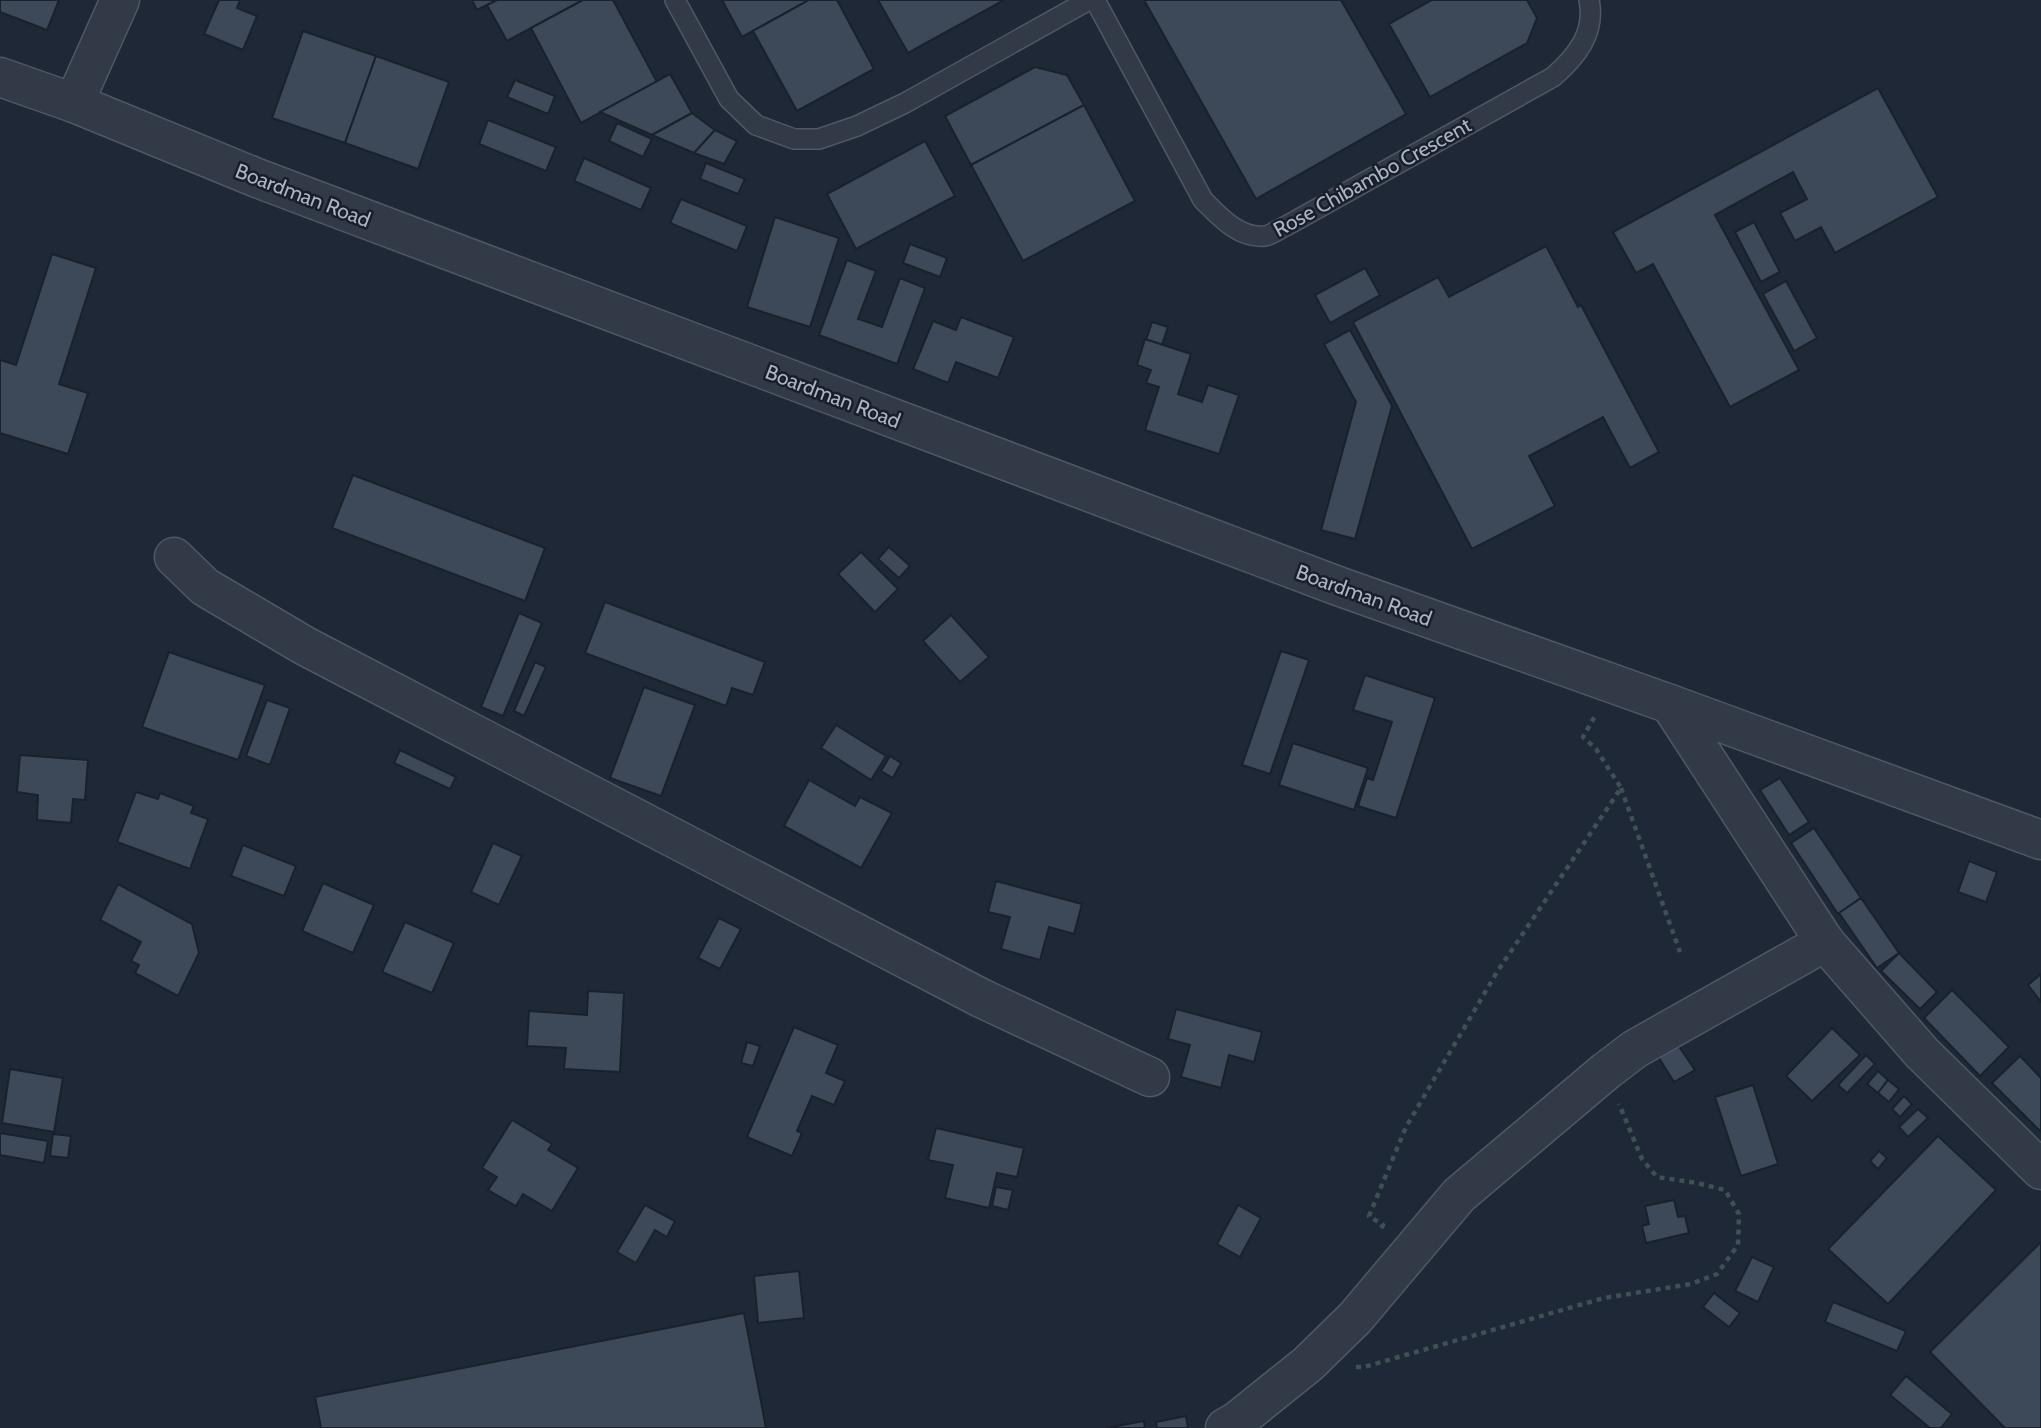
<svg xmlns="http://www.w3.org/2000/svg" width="2041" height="1428" viewBox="0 0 2041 1428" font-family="Cabin,sans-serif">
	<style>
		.building { fill: #3d4859; stroke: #1a212d; stroke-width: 2 }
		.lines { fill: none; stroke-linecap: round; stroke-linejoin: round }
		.lane-casing { stroke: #505765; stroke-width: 22 }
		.street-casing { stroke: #505765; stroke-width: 41 }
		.path { stroke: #3e5155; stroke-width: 4.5; stroke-dasharray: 5 5; stroke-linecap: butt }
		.lane { stroke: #323a47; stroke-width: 19 }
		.street { stroke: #323a47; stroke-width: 38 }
		.labels { text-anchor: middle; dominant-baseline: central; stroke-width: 5; stroke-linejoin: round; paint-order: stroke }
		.street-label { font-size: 21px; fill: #acb4c4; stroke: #181f2b }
	</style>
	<rect width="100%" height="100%" fill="#1f2836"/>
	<!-- building -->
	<g class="building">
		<polygon points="0,0 59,0 47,30 0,12"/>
		<polygon points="219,0 240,0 237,8 257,16 243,50 204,34"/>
		<polygon points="472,0 497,0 477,10"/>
		<polygon points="497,0 583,0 507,41 487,5"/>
		<polygon points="583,0 613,0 657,82 581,123 531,28"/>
		<polygon points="722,0 809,0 742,37"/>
		<polygon points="809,0 837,0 874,69 797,111 753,31"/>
		<polygon points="878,0 1004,0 908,53"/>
		<polygon points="1144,0 1341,0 1406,114 1256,199"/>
		<polygon points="1432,0 1527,0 1537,18 1527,43 1430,97 1389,24"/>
		<polygon points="303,31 376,56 345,143 272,118"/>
		<polygon points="376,56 449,82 418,169 345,143"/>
		<polygon points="1035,67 1067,75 1084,105 971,165 945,116"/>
		<polygon points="670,74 692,113 652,135 600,112"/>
		<polygon points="515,80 555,96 548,114 507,97"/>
		<polygon points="1878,88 1938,197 1835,253 1821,227 1795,241 1780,213 1807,199 1793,172 1715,215 1799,370 1730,407 1653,264 1636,273 1613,232"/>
		<polygon points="1084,105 1135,201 1023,261 971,165"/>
		<polygon points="692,113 715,130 694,153 652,135"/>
		<polygon points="488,120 556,147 546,171 479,144"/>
		<polygon points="617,123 652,139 643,157 609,141"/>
		<polygon points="715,130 737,141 724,164 694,153"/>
		<polygon points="925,141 955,196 856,249 827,194"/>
		<polygon points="584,158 651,188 641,210 574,181"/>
		<polygon points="706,163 745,179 738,194 700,179"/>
		<polygon points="681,199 747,226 737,251 670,223"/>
		<polygon points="775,217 839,238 810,327 747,307"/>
		<polygon points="1754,222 1780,272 1761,282 1735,232"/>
		<polygon points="910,244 947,258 940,277 903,263"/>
		<polygon points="1546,246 1578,307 1581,305 1659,452 1630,468 1603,417 1529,456 1555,506 1472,549 1353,322 1438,277 1449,297"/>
		<polygon points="52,254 96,268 59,384 88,393 68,454 0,433 0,360 16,365"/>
		<polygon points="847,260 876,271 858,319 882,327 900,278 925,288 897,364 819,335"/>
		<polygon points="1365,268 1380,295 1330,323 1315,295"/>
		<polygon points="1786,281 1817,338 1794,351 1763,294"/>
		<polygon points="961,317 1014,337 998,378 956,362 948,383 913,369 933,321 956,330"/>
		<polygon points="1152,322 1168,327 1162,345 1146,340"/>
		<polygon points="1350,330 1392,406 1355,539 1321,530 1356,402 1324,344"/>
		<polygon points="1145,339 1191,354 1178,394 1202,402 1208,385 1239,395 1219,454 1145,430 1159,387 1146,383 1151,370 1137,365"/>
		<polygon points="353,475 545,548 525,601 332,528"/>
		<polygon points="889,547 910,566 899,578 878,559"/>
		<polygon points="861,552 898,589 875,612 838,574"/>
		<polygon points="605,602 765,662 753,695 732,688 726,706 585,653"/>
		<polygon points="519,613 542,623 503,716 481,707"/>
		<polygon points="951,615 989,657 960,682 923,641"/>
		<polygon points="1281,651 1309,660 1270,774 1242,765"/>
		<polygon points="169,652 265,685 238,760 142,727"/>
		<polygon points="535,662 546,667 524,716 514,711"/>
		<polygon points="1365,675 1435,698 1396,818 1358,806 1367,778 1373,780 1392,722 1353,710"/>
		<polygon points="644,687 695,705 661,796 610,778"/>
		<polygon points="267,700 290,708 270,765 246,756"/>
		<polygon points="836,725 886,756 871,780 821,748"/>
		<polygon points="1293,743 1368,768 1354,810 1279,785"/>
		<polygon points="400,750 456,777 450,789 394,763"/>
		<polygon points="20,755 88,760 85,800 73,799 71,823 37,820 38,795 17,792"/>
		<polygon points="890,756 901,763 893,778 881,771"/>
		<polygon points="1780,778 1809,822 1789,835 1760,790"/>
		<polygon points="809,780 855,806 860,797 892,813 861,868 784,826"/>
		<polygon points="136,792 158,799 160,793 194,806 191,813 208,819 190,869 117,842"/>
		<polygon points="1814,828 1861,898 1838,914 1791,843"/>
		<polygon points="493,843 522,856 499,905 471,892"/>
		<polygon points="243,845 296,866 284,896 231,876"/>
		<polygon points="1969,861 1997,872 1986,902 1958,892"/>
		<polygon points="996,881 1082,904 1074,934 1049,927 1040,960 1001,949 1010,917 988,912"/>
		<polygon points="323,883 374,905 353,953 302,931"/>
		<polygon points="118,884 192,924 199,953 178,996 135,973 139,965 131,961 141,942 100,920"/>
		<polygon points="1861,898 1899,953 1877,968 1839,913"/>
		<polygon points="719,918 741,929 720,969 698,958"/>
		<polygon points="405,922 454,943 432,993 382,972"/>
		<polygon points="1899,953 1937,992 1920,1009 1881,971"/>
		<polygon points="2041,974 2041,1002 2028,985"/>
		<polygon points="1952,990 2009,1047 1980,1076 1924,1018"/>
		<polygon points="588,991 624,993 620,1072 564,1069 566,1048 527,1046 529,1011 587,1015"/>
		<polygon points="1176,1009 1262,1032 1254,1062 1229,1055 1221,1088 1181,1077 1190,1045 1168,1039"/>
		<polygon points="794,1027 838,1045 826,1073 845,1081 834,1105 812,1096 797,1131 802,1133 792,1156 747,1137"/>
		<polygon points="1832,1028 1860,1055 1812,1101 1786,1076"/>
		<polygon points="747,1042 760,1046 753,1066 741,1063"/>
		<polygon points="1678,1045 1695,1070 1674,1082 1659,1058"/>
		<polygon points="1866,1055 1875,1064 1847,1093 1838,1085"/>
		<polygon points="2020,1056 2041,1078 2041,1132 1992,1083"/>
		<polygon points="10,1069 63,1078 54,1132 2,1123"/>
		<polygon points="1878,1071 1888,1080 1878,1093 1867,1084"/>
		<polygon points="1888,1080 1899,1089 1889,1102 1878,1093"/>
		<polygon points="1753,1085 1778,1164 1741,1176 1715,1097"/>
		<polygon points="1904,1096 1912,1104 1900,1117 1892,1109"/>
		<polygon points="1918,1109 1928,1118 1908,1137 1899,1127"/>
		<polygon points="512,1120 552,1144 548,1150 578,1168 552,1211 523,1194 516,1206 488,1190 497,1177 482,1168"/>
		<polygon points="936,1128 1024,1148 1017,1177 997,1173 989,1208 945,1198 953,1165 928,1160"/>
		<polygon points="0,1133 48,1141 44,1163 0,1155"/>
		<polygon points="53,1134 71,1136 68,1158 50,1156"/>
		<polygon points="1938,1136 1996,1190 1888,1304 1828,1249"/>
		<polygon points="1879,1151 1887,1158 1878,1169 1870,1161"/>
		<polygon points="996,1187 1013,1190 1008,1210 992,1206"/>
		<polygon points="1674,1200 1678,1217 1685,1216 1689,1233 1646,1243 1642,1226 1649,1224 1645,1206"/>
		<polygon points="645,1205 675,1221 667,1237 655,1230 636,1263 617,1252"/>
		<polygon points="1238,1205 1261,1218 1240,1257 1217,1244"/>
		<polygon points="2041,1242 2041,1428 2005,1428 1930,1352"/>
		<polygon points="1752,1257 1774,1267 1758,1302 1735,1291"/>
		<polygon points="799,1271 804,1318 758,1323 754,1276"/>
		<polygon points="1714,1293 1740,1313 1729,1327 1703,1307"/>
		<polygon points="1833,1302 1906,1331 1897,1351 1825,1322"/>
		<polygon points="744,1313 766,1428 321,1428 315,1397"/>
		<polygon points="1906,1376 1952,1414 1941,1428 1930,1428 1890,1395"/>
		<polygon points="1186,1416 1188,1428 1157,1428 1156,1422"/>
		<polygon points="1144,1421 1145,1428 1106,1428"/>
	</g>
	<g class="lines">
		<defs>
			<g id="lane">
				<polyline points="675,0 729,99 756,125 794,139 819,139 857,126 905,103 1089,0"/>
				<path d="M1095,0L1203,200C1219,216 1239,239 1265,236C1271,235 1279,229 1286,226L1553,77C1576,57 1596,33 1589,0"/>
			</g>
			<g id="street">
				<polyline points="0,77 74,103 257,178 1338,586 1670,704 2041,840"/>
				<polyline points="74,103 120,0"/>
				<polyline points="174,557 205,587 305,646 981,998 1150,1077"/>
				<polyline points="1670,704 1825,942 1922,1053 2041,1170"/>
				<polyline points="1225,1428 1237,1421 1308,1364 1355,1318 1459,1195 1606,1071 1635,1049 1825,942"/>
			</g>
		</defs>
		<!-- lane casing -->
		<use href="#lane" class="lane-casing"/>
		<!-- street casing -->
		<use href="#street" class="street-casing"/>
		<!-- path -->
		<g class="path">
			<polyline points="1621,788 1680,952"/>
			<polyline points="1381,1228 1383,1225 1369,1216 1406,1127 1497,972 1621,788 1596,749 1583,737 1595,716"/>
			<polyline points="1356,1367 1364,1367 1604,1298 1691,1284 1717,1274 1738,1245 1739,1214 1725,1190 1697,1183 1657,1177 1642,1159 1619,1104"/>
		</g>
		<!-- lane -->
		<use href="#lane" class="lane"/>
		<!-- street -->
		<use href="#street" class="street"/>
	</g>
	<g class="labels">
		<!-- street labels -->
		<g class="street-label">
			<text transform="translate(1372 177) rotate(-29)">Rose Chibambo Crescent</text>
			<text transform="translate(303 195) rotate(21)">Boardman Road</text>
			<text transform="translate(833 396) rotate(21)">Boardman Road</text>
			<text transform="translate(1364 595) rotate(20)">Boardman Road</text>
		</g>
	</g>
</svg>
